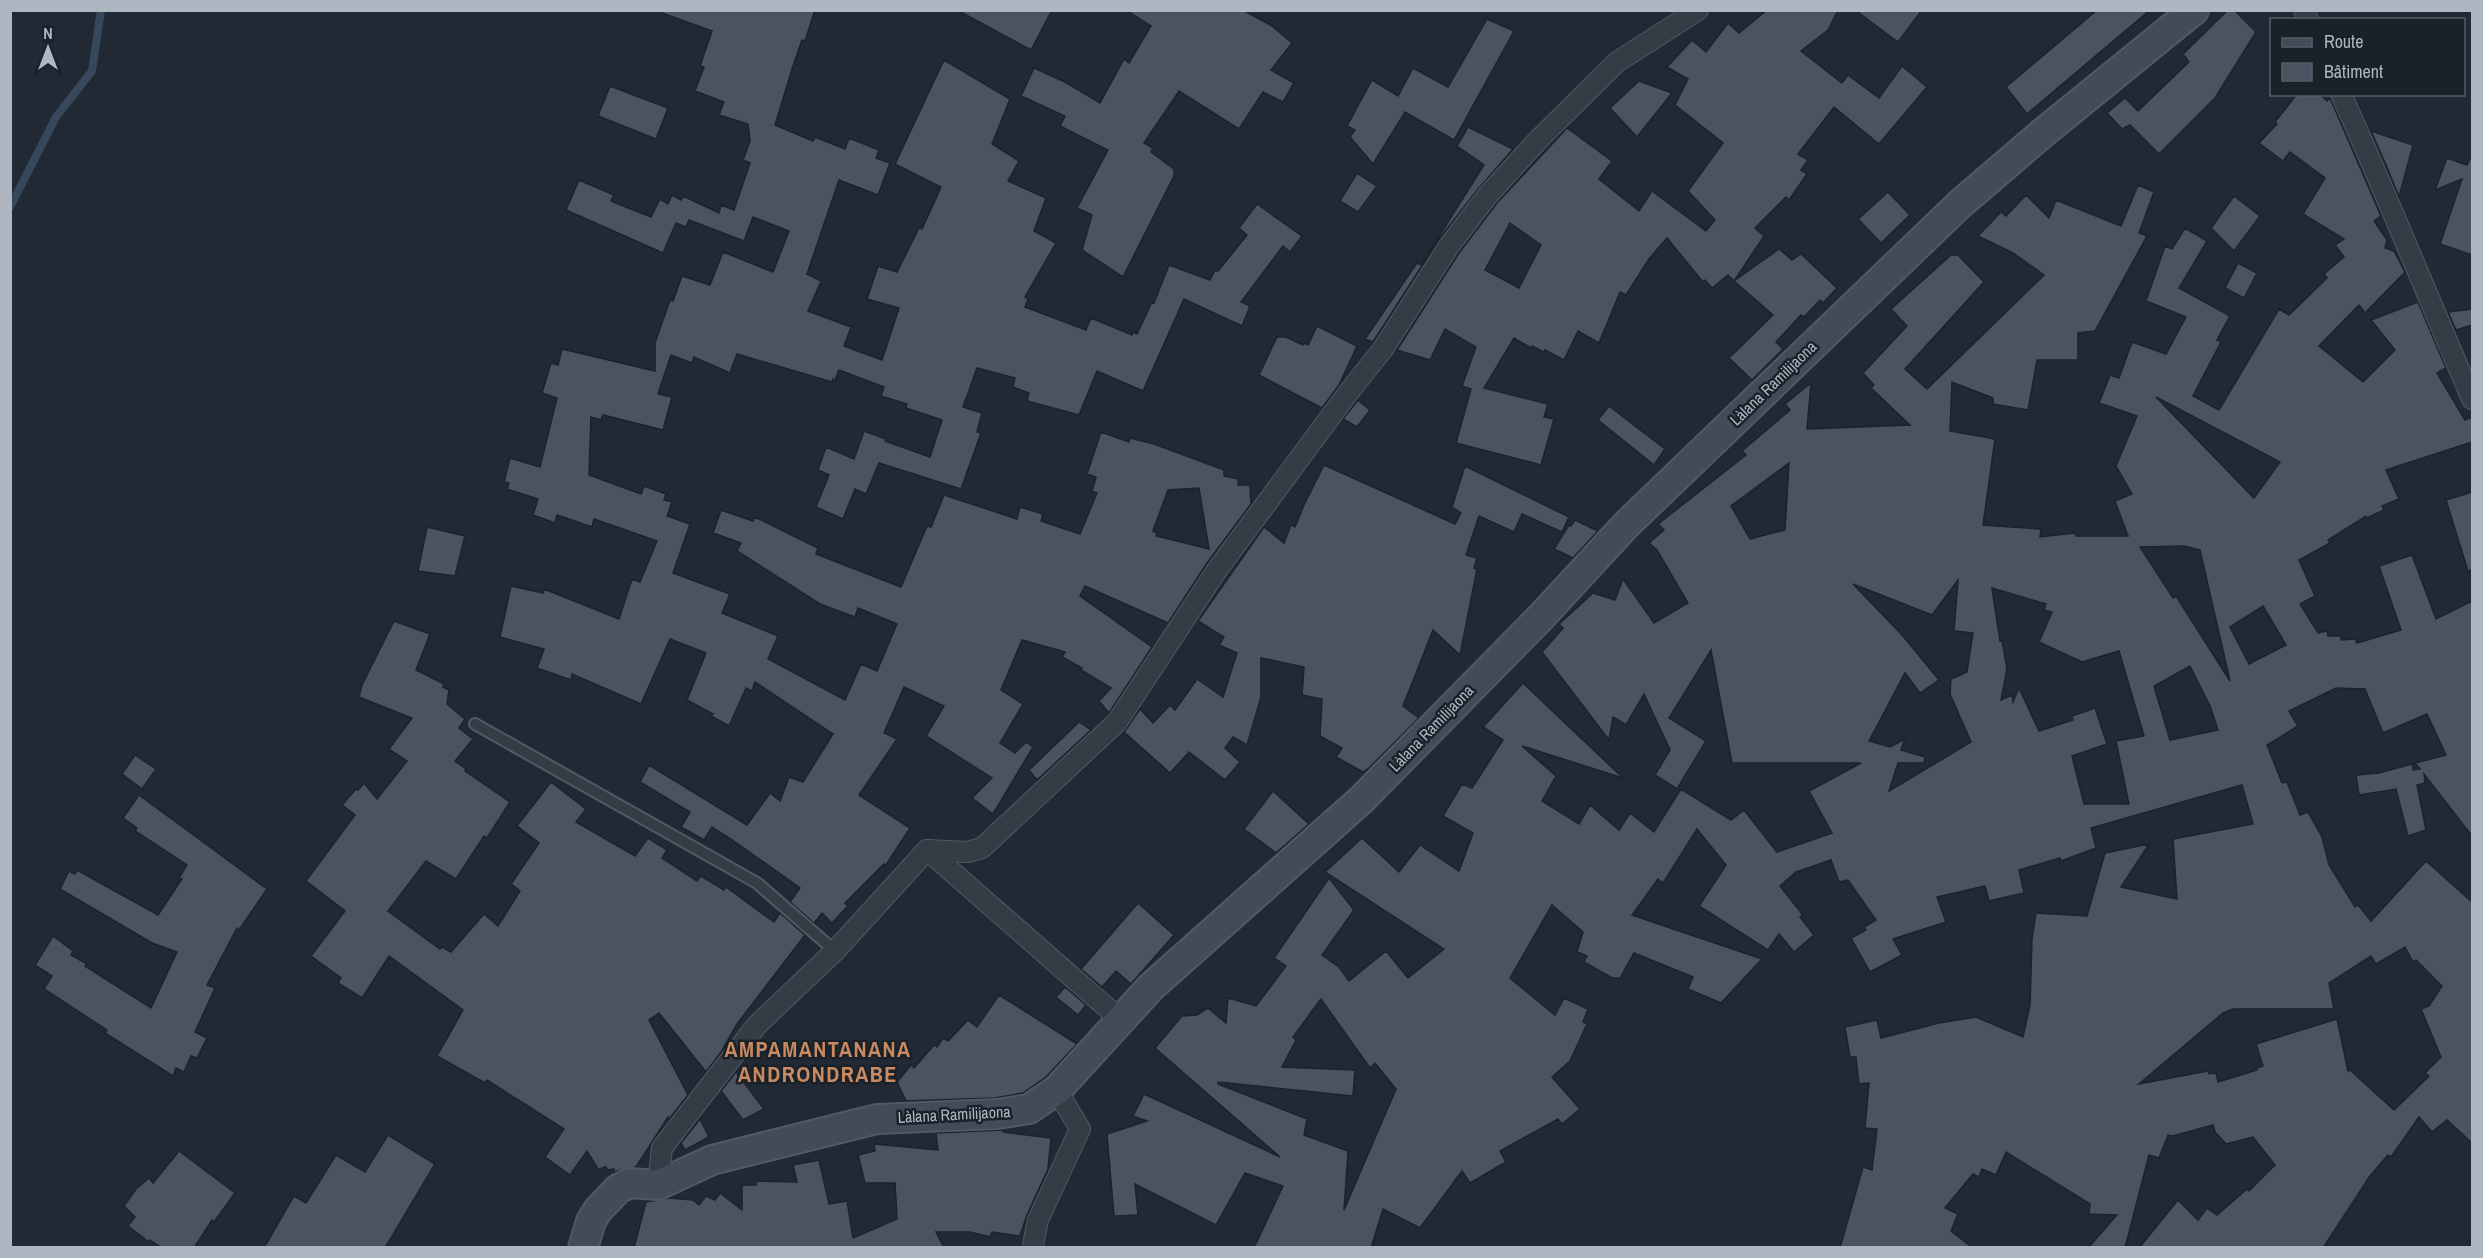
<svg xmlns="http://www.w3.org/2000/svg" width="2483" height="1258" viewBox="0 0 2483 1258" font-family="'Archivo Narrow',sans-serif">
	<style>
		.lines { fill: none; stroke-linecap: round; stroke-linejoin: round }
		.stream { stroke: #37485c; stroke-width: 8 }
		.building { fill: #495460; stroke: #1b232b; stroke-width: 1.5; fill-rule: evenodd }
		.lane-casing { stroke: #515963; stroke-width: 14 }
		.street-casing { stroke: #515963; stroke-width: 22 }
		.secondary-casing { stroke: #515963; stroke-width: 32 }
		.lane { stroke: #343c45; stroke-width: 10 }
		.street { stroke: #343c45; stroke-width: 20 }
		.secondary { stroke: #424b57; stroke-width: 28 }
		.labels { text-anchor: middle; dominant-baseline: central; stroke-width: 5; stroke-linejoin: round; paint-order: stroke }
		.street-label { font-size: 16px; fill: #aeb6c2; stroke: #192129 }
		.district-label { font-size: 22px; font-weight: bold; letter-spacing: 1.5px; fill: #c98a62; stroke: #192129 }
	</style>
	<rect width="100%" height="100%" fill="#212a34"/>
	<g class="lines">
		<!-- stream -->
		<polyline class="stream" points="10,207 56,117 92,71 101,10"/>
	</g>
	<!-- building -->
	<g class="building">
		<path d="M662,10H815L805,41L802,40L793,66L775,125L813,141L815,137L845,149L849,138L879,150L876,158L890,163L878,195L839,180L807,274L821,281L808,311L851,327L844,346L882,360L899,308L867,299L878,266L897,272L919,228L922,229L941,187L895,164L944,60L1010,99L992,144L1019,161L1008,181L1046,198L1034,231L1056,243L1025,297L1028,299L1025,307L1086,330L1091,318L1132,335L1133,332L1137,334L1152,302L1154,303L1169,265L1210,280L1215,270L1218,271L1247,235L1239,228L1257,204L1302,236L1290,252L1283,246L1241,302L1250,306L1242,326L1184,299L1143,391L1097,371L1079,415L1027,401L1029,393L1013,387L1015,378L977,368L963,407L982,413L977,432L981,433L961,489L879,463L866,494L855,489L843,519L816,507L829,475L818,470L826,447L854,459L864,431L886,439L885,441L930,457L942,420L906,408L907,404L881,396L884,387L839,370L835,380L833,379L832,382L737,354L730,373L694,357L692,363L671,355L658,394L672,397L663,430L603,415L601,420L591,417L589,475L641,494L644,486L666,494L664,500L672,502L667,516L690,524L673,573L730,594L722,613L778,636L768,659L845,700L861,664L877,671L897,624L858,608L855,617L820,604L737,551L741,543L713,533L721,510L753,521L755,517L818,548L816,554L901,587L927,526L931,527L944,495L1017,519L1020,507L1043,514L1041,521L1080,534L1097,493L1092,491L1096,477L1087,474L1101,432L1129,442L1130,438L1154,444L1224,470V476L1238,479V485H1250L1251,504L1207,563L1168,623L1085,586L1080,596L1152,647L1109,713L1099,701L1111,688L1081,670L1082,668L1062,657L1065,652L1022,640L1001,690L1023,704L1000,743L1015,753L1026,742L1033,747L993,814L972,798L992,778L926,736L944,706L904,687L884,733L897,739L859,795L910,828L886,865L884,864L845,903L848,906L832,923L822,913L814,923L790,902L800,888L731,839L712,827L704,840L681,827L690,812L640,782L649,765L747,825L770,793L780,801L789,777L803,782L833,734L755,682L752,691L746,688L729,726L711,716L713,714L687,700L706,653L670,639L641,704L572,674L571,680L537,668L544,649L500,637L511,586L543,593L544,589L619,619L632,579L640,582L657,541L594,519L592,527L557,515L555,523L533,515L538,499L507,489L509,483L504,482L510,458L540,467L557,398L542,393L551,363L558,365L562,349L655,371V343L670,300L673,301L682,276L710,285L723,252L773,272L789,231L753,217L744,241L689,220L686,227L676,223L663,253L566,210L579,180L614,195L611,201L651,217L660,199L668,204L672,195L681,200L683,196L719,213L721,205L734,210L750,163L743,160L750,141L748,124L719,115L724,102L695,91L704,67L700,66L712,31L662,13ZM1199,488L1209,549L1156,536L1157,533L1153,531L1168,490Z"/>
		<polygon points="957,10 1052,10 1031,50"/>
		<polygon points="1126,10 1243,10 1272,26 1292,43 1271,70 1294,83 1283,102 1263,92 1239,129 1179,91 1144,143 1153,148 1151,152 1174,169 1174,176 1123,277 1082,250 1092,215 1077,208 1108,150 1060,126 1065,116 1021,96 1034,68 1065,82 1100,103 1124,59 1129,63 1151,26"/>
		<path d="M1767,10H1838L1828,30L1801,51L1842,83L1848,75L1879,98L1902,66L1927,87L1879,144L1834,107L1798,154L1808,160L1801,170L1807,174L1789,200L1786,197L1755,228L1764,236L1734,281L1728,275L1712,288L1705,280L1703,282L1667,238L1649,259L1626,295L1620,292L1599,343L1578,331L1564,360L1545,350L1544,352L1532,346L1531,348L1514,338L1484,388L1548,404L1544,417L1554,419L1541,465L1456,443L1471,389L1462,386L1476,347L1445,329L1430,360L1397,350L1459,253L1497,203L1567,128L1612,161L1599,179L1639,211L1652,191L1706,231L1715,220L1688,191L1723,143L1675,105L1688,79L1667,67L1692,40L1706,52L1728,23L1739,33ZM1510,223L1541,245L1519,288L1485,270Z"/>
		<polygon points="1855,10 1922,10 1898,42"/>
		<polygon points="2097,10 2150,10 2027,114 2006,87"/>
		<polygon points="2228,10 2234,10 2256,32 2215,98 2159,154 2130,125 2122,129 2107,113 2125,98 2138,111 2189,62 2183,54"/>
		<polygon points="1487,19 1514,31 1454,140 1405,112 1373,164 1350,137 1355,130 1347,126 1372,80 1398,96 1413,68 1448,87"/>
		<polygon points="1639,81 1672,93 1637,137 1610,108"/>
		<polygon points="610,86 668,108 656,139 598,116"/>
		<path d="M2297,94H2320L2327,101L2330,98L2381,216L2374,221L2387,240L2385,248L2394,251L2405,272L2365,313L2359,305L2319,346L2363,382L2395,350L2371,320L2418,302L2446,368L2437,373L2465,420L2472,417V442L2386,470L2399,499L2382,506L2384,510L2367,518L2366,516L2328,540L2330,543L2299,560L2315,596L2300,604L2318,633L2327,631L2328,636H2341V640L2355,639L2357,643L2401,630L2379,566L2412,555L2436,619L2472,601V836L2424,774L2425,783L2417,785L2426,830L2408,836L2396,789L2359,795L2356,775L2379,773L2412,764L2413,770L2420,769L2415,763L2446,755L2427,714L2383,733L2365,689L2336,688L2289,711L2298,726L2267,745L2282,783L2287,782L2300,815L2308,812L2322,837L2329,865L2355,907L2358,905L2371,921L2426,861L2472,902V1143L2447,1120L2432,1132L2419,1117L2391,1157L2388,1155L2370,1176L2323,1248H2139L2178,1200L2198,1220L2207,1208L2217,1215L2247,1189L2249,1191L2275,1165L2253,1137L2226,1144L2215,1132L2213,1125L2173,1136L2168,1135L2159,1158L2149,1155L2125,1248H2088L2117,1215L2089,1214L2090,1204L2006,1152L1996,1175L1982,1169L1979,1177L1973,1174L1945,1208L1958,1214L1951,1231L1973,1248H1840L1863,1167L1872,1170L1877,1129L1865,1128L1869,1083L1859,1084L1856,1057H1850L1845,1027L1877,1020L1881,1038L1939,1023L1976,1017L2023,1037L2030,1005L2032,939L2036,913L2087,916L2105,853L2149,844L2121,887L2177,899L2173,839L2253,824L2242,785L2091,828L2096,848L2061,861L2060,858L2019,870L2024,893L1989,901L1985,886L1937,897L1946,922L1893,939L1902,955L1870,972L1851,938L1866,930L1864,927L1876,920L1848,880L1839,882L1831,860L1796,872L1780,886L1803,915L1800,917L1814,935L1794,952L1779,934L1768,950L1699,906L1726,865L1697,829L1663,883L1658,879L1632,915L1762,959L1721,1003L1688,989L1693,977L1634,953L1620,978H1612L1584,962L1587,956L1577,952L1583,932L1552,905L1510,978L1555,1015L1564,998L1588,1009L1583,1022L1587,1024L1570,1061L1552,1077L1580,1109L1562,1124L1558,1119L1500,1151L1506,1162L1470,1183L1462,1171L1420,1228L1383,1209L1371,1248H1254L1283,1186L1245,1173L1216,1225L1135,1184L1138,1215L1114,1216L1107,1134L1147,1121L1133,1116L1144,1094L1280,1157L1155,1048L1182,1016L1197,1015L1208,1008L1226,1023L1228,998L1256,1006L1286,966L1274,958L1329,878L1354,910L1322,955L1339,967L1349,981L1386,951L1408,978L1444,949L1325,872L1362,838L1399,872L1420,845L1459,871L1473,833L1443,816L1462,784L1472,788L1503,740L1483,727L1523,683L1623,778L1522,746L1556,776L1542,801L1579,824L1590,805L1619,830L1630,813L1654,832L1681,789L1731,820L1744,810L1777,852L1832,833L1809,791L1861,763H1732L1711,650L1669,718L1706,741L1677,789L1655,775L1670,750L1644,694L1626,725L1613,717L1609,740L1542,652L1563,628L1559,624L1593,593L1615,600L1623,579L1654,623L1688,603L1657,550L1649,543L1664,530L1658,524L1746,455L1742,451L1790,410L1785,404L1811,383L1807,429L1910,425L1871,388L1874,385L1863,373L1907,326L1891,309L1951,255H1958L1984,282L1905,369L1927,389L2044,275L2013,253L1978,236L2001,212L2006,216L2026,195L2049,218L2056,200L2121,226L2138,185L2154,192L2139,233L2147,236L2095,331L2078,333V360H2037L2028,410L1993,404V398L1952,382L1950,431L1995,439L1983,525L2041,529L2040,537L2075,533L2076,536H2128L2115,501L2132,494L2116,466L2137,416L2099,403L2110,375L2119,378L2132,342L2166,354L2186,317L2146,301L2165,246L2172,249L2185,228L2207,241L2179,288L2230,316L2217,340L2221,342L2193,396L2219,410L2279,309L2289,315L2327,278L2324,274L2344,257L2335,245L2344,239L2303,214L2325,178L2290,152L2283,161L2259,143L2277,124L2275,122ZM2156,397L2280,462L2254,498ZM1789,463L1785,530L1750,539L1731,506ZM2184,546L2200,550L2230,681L2176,596L2173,598L2140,547ZM1958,580L1954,631L1973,633L1967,672L1951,679L1950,694L1971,742L1889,791L1898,763H1924L1925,757L1901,750L1905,739L1890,747L1869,741L1905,673L1920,693L1939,680L1903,636L1853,584L1932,615ZM1992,588L2046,604L2044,610L2052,612L2039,642L2082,662L2119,651L2144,736L2116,741L2129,804H2084L2072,756L2107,744L2095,708L2072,716L2073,720L2039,731L2019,688L2013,702L2012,695L2001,700L2007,669L2002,640L2000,641ZM2263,606L2286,645L2249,664L2230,627ZM2190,666L2210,706L2218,730L2170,740L2154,686ZM2405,947L2413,962L2416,960L2442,986L2429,1006L2421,1009L2441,1057L2425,1073L2429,1076L2394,1110L2350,1070L2348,1071L2337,1019L2256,1044L2263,1066L2257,1068V1070L2218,1082L2216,1073L2209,1074L2208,1071L2139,1084L2223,1013L2233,1009H2334L2329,983L2371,956L2376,964ZM1321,999L1370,1068L1375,1063L1396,1089L1344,1210L1348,1151L1304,1135L1307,1119L1218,1084V1082L1353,1096L1355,1070L1282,1067L1296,1040L1293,1037Z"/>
		<polygon points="1468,127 1513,149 1479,188 1439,239 1373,342 1365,339 1417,263 1421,265 1484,165 1457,146"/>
		<polygon points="2371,131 2413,145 2399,197 2386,165"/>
		<polygon points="2447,158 2467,165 2470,159 2472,159 2472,255 2440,244 2462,179 2435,190"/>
		<polygon points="1357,173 1377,186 1358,212 1340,201"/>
		<polygon points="1888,192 1910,215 1881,243 1858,219"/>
		<polygon points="2234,196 2260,216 2234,251 2211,228"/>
		<polygon points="1779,249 1792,260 1801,254 1837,288 1823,303 1820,300 1804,317 1801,315 1776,342 1783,349 1752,380 1729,358 1773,315 1734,281"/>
		<polygon points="2238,263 2257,273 2244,298 2225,288"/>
		<polygon points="2472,309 2472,325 2456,330 2448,312"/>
		<polygon points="1317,326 1357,346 1339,385 1322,408 1259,375 1277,337 1286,337 1303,345 1304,343 1308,345"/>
		<polygon points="1358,400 1370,410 1357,427 1343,419"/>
		<polygon points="1609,406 1665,449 1654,465 1598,420"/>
		<polygon points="1324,465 1455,524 1461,513 1452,507 1465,466 1569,517 1562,532 1522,514 1514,532 1479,516 1466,555 1477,558 1474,568 1477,569 1460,655 1433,630 1403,706 1419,718 1369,768 1363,772 1336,757 1342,748 1320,736 1322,699 1302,695 1304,667 1261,658 1261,697 1247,745 1233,737 1225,748 1240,762 1225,780 1189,752 1170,773 1124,732 1140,709 1153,723 1170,705 1175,710 1197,679 1223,697 1237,653 1219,645 1224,637 1198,621 1264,527 1284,543 1291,525 1295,527 1304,505"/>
		<polygon points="2472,492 2472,570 2468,571 2446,500"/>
		<polygon points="1575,520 1598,531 1573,558 1554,549 1569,525 1571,526"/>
		<polygon points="427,527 465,536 455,576 418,571"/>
		<polygon points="394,621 430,634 416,670 444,684 443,687 449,690 447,704 465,719 459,728 473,739 455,761 466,769 465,771 510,802 487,838 484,836 456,879 426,861 388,911 440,949 442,947 451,952 484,914 498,926 520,891 511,884 539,843 517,826 551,782 586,809 576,822 635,856 648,838 667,850 662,858 697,881 701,876 724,890 726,887 774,922 780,913 805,935 737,1024 721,1052 706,1072 659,1013 649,1020 688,1095 669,1119 668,1117 636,1167 614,1172 614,1169 607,1170 606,1167 598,1169 587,1151 570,1175 545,1157 564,1129 487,1080 485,1083 437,1056 463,1010 389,956 362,998 338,983 341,978 311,956 345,911 306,881 355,815 342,805 356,789 358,790 364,783 377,799 407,761 389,749 412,718 359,697 362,685"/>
		<polygon points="1079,722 1091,730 1037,780 1029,770"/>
		<polygon points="135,755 156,769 142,789 122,774"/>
		<polygon points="1273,791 1309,824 1276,853 1244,829"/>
		<polygon points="139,795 267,889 239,930 237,928 207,985 215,988 195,1032 207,1038 197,1058 191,1056 184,1072 176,1068 173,1076 105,1033 107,1030 44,989 52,976 35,965 53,936 73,951 71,955 87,964 85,966 151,1008 177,952 152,943 60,889 69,871 75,874 77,870 158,915 182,879 179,878 187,865 135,831 137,828 123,818"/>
		<polygon points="1138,903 1174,935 1131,984 1116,971 1102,987 1081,969"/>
		<polygon points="1065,987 1086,1005 1078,1015 1056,997"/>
		<polygon points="999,995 1077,1044 1046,1077 1023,1093 995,1098 906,1101 897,1082 911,1065 914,1068 934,1045 937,1047 943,1038 948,1041 968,1020 977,1027"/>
		<polygon points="736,1072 764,1109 743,1120 721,1091"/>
		<polygon points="700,1119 709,1137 685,1150 681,1143"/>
		<polygon points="1004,1130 1003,1132 1051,1138 1048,1169 1027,1215 1020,1236 992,1232 990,1237 970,1232 936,1232 944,1248 634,1248 646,1202 669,1198 693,1200 699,1205 706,1196 715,1200 720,1193 742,1210 742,1185 756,1185 756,1181 797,1182 793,1165 819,1160 829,1204 847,1201 853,1238 897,1219 895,1183 865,1183 858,1155 875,1151 874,1144 938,1150 936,1133"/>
		<polygon points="388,1135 435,1164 385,1248 264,1248 294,1196 306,1203 336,1155 365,1172"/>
		<polygon points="179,1151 235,1193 214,1222 212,1220 194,1248 162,1248 150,1240 149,1242 128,1226 135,1217 124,1206 136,1189 149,1178 153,1183"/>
	</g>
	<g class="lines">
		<defs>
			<polyline id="lane" points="475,724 757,883 835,951"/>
			<g id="street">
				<polyline points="2304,10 2308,20"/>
				<path d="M2341,94C2387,195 2428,298 2472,399"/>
				<polyline points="927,850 1121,1020"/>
				<polyline points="658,1185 662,1148 757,1025 835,951 927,850 967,852 982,848 1117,722 1217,570 1348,393 1383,349 1449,246 1488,195 1538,140 1617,62 1698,10"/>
				<polyline points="1034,1248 1033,1245 1038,1220 1080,1129 1057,1090"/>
			</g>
			<polyline id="secondary" points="583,1248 591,1221 598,1210 618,1189 630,1183 658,1185 712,1160 877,1119 997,1114 1029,1109 1057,1090 1151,987 1361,800 1541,617 1626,525 1960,204 2044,132 2194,10"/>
		</defs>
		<!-- lane casing -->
		<use href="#lane" class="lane-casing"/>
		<!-- street casing -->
		<use href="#street" class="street-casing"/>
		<!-- secondary casing -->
		<use href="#secondary" class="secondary-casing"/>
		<!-- lane -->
		<use href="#lane" class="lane"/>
		<!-- street -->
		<use href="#street" class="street"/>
		<!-- secondary -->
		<use href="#secondary" class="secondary"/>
	</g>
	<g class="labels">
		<!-- street labels -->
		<g class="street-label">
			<text transform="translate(1773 383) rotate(-44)">Làlana Ramilijaona</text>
			<text transform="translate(1431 728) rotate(-46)">Làlana Ramilijaona</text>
			<text transform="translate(954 1114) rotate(-3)">Làlana Ramilijaona</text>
		</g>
		<!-- district labels -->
		<g class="district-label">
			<text x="818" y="1049">AMPAMANTANANA<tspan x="818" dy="25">ANDRONDRABE</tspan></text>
		</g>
	</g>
	<!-- border -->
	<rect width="2483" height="1258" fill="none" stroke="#aeb6c2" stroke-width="24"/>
	<!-- legend -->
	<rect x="2270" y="18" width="195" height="78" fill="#192129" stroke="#555d66" stroke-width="1.5"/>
	<rect x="2282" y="38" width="30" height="9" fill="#424b57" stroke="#555d66" stroke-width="1.5"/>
	<text x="2324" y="48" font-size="18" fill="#aeb6c2">Route</text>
	<rect x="2282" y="63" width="30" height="18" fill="#495460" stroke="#555d66" stroke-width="1.5"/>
	<text x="2324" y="78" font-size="18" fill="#aeb6c2">Bâtiment</text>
	<!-- north arrow -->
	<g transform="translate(48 48)" stroke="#192129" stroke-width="4.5" paint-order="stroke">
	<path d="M0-4.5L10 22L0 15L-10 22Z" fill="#aeb6c2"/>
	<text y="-9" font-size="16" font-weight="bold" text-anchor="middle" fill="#aeb6c2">N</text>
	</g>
</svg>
